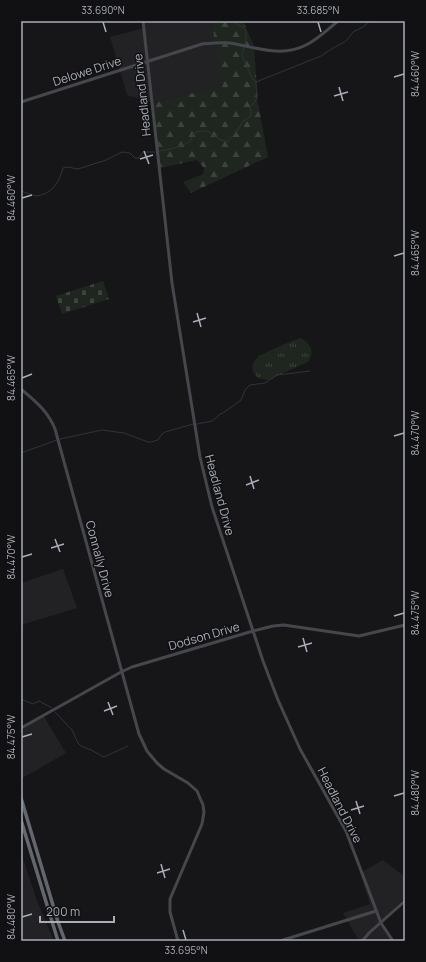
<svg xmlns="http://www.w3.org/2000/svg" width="426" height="962" viewBox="0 0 426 962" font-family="Manrope,sans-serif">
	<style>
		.built { fill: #222225 }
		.grass { fill: url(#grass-tufts) }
		.forest { fill: url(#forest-firs) }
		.cemetery { fill: url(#cemetery-stones) }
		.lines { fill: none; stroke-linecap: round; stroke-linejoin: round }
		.stream { stroke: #2c353c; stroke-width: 1 }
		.secondary { stroke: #45474d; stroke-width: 3 }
		.highway { stroke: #63666e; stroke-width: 3.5 }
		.ticks { fill: none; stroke: #a8adb8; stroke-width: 1.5 }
		.labels { text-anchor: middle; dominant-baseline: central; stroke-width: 3; stroke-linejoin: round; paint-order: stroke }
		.street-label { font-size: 12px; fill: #a8adb8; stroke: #111113 }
		.neatline { fill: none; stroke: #a8adb8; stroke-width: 1.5 }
		.ticks-label { font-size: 10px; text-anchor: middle; fill: #a8adb8 }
	</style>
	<defs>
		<pattern id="grass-tufts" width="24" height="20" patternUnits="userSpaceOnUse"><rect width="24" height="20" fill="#1e261f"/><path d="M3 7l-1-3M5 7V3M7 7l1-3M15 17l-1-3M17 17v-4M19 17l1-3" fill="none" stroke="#3c433d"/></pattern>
		<pattern id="forest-firs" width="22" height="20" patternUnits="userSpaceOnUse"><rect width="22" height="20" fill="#1e261f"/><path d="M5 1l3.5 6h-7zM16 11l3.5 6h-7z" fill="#3c433d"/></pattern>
		<pattern id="cemetery-stones" width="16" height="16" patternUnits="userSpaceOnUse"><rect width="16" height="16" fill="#1e261f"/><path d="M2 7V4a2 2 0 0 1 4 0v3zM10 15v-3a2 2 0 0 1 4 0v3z" fill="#3c433d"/></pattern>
	</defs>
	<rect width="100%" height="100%" fill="#161618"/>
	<!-- built -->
	<g class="built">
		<polygon points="144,21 212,21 215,45 224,86 153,103 127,95 110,37 144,28"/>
		<polygon points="63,569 77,608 21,625 21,583"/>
		<polygon points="43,715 66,753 21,779 21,727"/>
		<polygon points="21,852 37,901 54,941 21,941"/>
		<polygon points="383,860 405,877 405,898 381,921 393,941 359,941 343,913 370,904 360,873"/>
	</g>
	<!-- grass -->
	<path class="grass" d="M300,338C311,343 315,352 308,362L270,379C264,380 259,380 255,375C251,370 252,362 257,358C262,353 292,341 300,338Z"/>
	<!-- forest -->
	<polygon class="forest" points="212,21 243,21 254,46 258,103 268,157 191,193 183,182 203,174 204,168 197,160 160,168 153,103 223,86 215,45"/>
	<!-- cemetery -->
	<polygon class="cemetery" points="103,281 109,299 62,314 56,296"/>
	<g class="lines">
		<!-- stream -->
		<g class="stream">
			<path d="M232,21C245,30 248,26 245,44"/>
			<polyline points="256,82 321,56 333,48 346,41 353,32 363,27 370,21"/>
			<path d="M159,151C165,151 187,145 190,141C192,139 192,136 194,133C213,125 215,143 228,141L236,133L243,121L250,117L251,114L250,107C260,98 256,94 256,82C249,77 249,69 246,63C243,58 243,63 243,57C242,54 243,50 244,47"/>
			<path d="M21,191L36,196C52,194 59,183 63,168L67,167L78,169L106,160L122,152L130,153L135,158H139L143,152H156"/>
			<polyline points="197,424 212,421 215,419 220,414 223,413 241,400 244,393 245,390 250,385 265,383 277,375 310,371"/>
			<polyline points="60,439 102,430 124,433 148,442 151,442 158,440 162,434 165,432 193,424"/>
			<polyline points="21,453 57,440"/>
			<polyline points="21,699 33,704 39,701 52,708"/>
			<polyline points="55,712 72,730 78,743 81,746 91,750 104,757 128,746"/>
		</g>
		<!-- secondary -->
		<g class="secondary">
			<polyline points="143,21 172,283 200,457 212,507 263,661 278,700 300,749 346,831 381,923 393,941"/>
			<path d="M21,102L202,44C212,43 221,42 230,43C255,47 281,58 306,45C318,39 327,30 338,21"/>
			<path d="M21,389C35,401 48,411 55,429L139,734L147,751L157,763L164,769L188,783L197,791L203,805L204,812L202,824L170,899V912L178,941"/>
			<polyline points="21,728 121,672 132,667 253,631 273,626 284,625 359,636 405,625"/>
			<polyline points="280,941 376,911"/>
			<polyline points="362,941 370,932 405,901"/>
		</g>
		<!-- highway -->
		<g class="highway">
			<polyline points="21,798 58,922 65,941"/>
			<polyline points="21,820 58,941"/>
		</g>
	</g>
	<!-- ticks -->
	<path class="ticks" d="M103,22L106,32M318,22L321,32M394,77L404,74M339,87L343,101M334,96L348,92M144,151L149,164M140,159L153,155M22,198L32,195M394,256L404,253M197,313L201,327M193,322L206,318M22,378L32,374M394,436L404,433M250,476L254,489M246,485L259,480M55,539L60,552M51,548L64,544M22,557L32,554M394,616L404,613M303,638L307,652M298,647L312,643M108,702L113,715M104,711L117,706M22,737L32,734M394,796L404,793M356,801L360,814M351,810L364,806M161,864L165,878M157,873L170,869M22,917L32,914M183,930L186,940"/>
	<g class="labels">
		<!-- street labels -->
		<g class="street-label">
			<text transform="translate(87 71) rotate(-18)">Delowe Drive</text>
			<text transform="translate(142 95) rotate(-96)">Headland Drive</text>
			<text transform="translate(220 495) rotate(75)">Headland Drive</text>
			<text transform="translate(100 559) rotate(75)">Connally Drive</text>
			<text transform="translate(204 636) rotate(-16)">Dodson Drive</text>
			<text transform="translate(340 805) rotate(63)">Headland Drive</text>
		</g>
	</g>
	<!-- border -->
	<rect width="426" height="962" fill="none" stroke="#111113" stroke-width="44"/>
	<!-- scale -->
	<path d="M40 916v6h74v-6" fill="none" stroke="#a8adb8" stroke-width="2"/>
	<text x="46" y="916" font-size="12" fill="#a8adb8" stroke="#111113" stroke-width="3" paint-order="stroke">200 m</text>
	<rect x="22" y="22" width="382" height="918" class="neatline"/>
	<g class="ticks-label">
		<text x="103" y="14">33.690°N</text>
		<text x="318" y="14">33.685°N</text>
		<text transform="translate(415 74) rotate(-90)" y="4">84.460°W</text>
		<text transform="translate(11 198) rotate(-90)" y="4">84.460°W</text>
		<text transform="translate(415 253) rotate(-90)" y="4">84.465°W</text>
		<text transform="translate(11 378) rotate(-90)" y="4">84.465°W</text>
		<text transform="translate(415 433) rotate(-90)" y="4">84.470°W</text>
		<text transform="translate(11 557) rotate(-90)" y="4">84.470°W</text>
		<text transform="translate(415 613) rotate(-90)" y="4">84.475°W</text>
		<text transform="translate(11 737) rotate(-90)" y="4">84.475°W</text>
		<text transform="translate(415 793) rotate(-90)" y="4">84.480°W</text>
		<text transform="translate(11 917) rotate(-90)" y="4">84.480°W</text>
		<text x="186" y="954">33.695°N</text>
	</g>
</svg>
